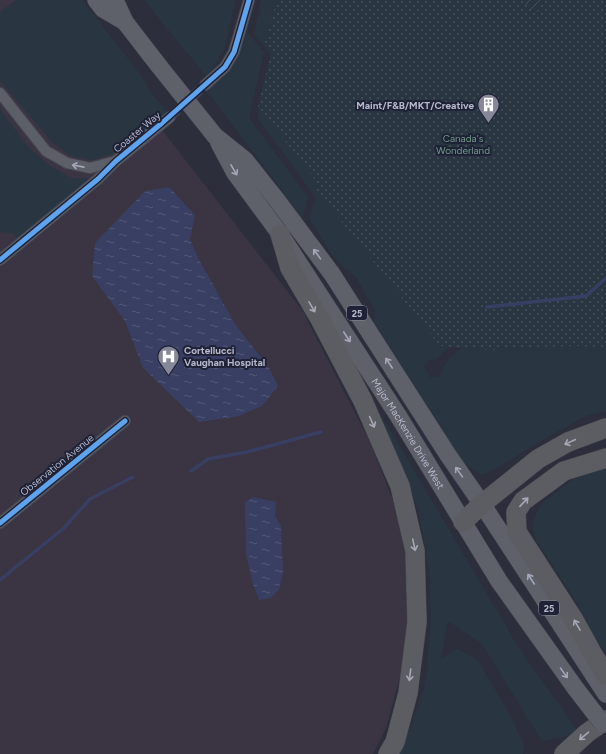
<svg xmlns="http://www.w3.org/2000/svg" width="606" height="754" viewBox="0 0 606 754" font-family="Figtree,sans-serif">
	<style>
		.medical { fill: #3a3443 }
		.grass { fill: #293641; fill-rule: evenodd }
		.park { fill: url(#park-dots) }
		.garden { fill: url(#garden-furrows) }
		.water { fill: url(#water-ripples) }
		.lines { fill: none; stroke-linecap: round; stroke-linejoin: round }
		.stream { stroke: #393e63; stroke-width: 3.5 }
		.minor-tunnel { stroke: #414351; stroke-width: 10; stroke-dasharray: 10 5; stroke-linecap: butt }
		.minor-casing { stroke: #484a54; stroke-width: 12 }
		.primary-casing { stroke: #474955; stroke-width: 18 }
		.motorway-casing { stroke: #494b57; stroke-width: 20 }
		.minor { stroke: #5c5e68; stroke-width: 10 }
		.primary { stroke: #5e606a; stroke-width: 17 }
		.motorway { stroke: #5c5d62; stroke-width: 19 }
		.primary-bridge-casing { stroke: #474955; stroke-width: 18; stroke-linecap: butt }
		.primary-bridge { stroke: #5e606a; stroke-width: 17 }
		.cycleway-casing { stroke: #1f2236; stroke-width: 8 }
		.cycleway { stroke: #60a3ed; stroke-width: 5 }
		.oneway { stroke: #a5a7b7 }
		.oneway2 { stroke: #a5a7b8 }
		.oneway3 { stroke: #a5a7b6 }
		.labels { text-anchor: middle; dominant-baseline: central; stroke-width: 4; stroke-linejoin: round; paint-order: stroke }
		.shield { fill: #1f2236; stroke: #898c9e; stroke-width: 1 }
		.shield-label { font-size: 9px; font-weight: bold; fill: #b7b9cb }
		.poi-label { font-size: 10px; font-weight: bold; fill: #b7b9cb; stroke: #1f2236; text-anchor: end }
		.street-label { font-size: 10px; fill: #b7b9cb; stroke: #1f2236 }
		.park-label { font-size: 10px; fill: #6f9b86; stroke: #1f2236 }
	</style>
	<defs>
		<pattern id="park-dots" width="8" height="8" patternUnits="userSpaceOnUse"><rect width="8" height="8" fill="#293641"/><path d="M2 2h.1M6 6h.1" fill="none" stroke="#46515b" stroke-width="1.8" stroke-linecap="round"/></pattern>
		<pattern id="garden-furrows" width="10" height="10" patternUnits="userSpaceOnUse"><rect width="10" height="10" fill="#293641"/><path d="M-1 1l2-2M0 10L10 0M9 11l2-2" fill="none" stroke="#46515b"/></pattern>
		<pattern id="water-ripples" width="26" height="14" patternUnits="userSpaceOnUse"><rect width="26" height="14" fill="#393e63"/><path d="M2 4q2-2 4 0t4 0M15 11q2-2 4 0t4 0" fill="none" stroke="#535878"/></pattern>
	</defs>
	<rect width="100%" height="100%" fill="#2c2e3b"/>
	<!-- medical -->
	<polygon class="medical" points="0,0 61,0 302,310 370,442 400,518 407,566 408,648 386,728 373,754 0,754"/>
	<!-- grass -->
	<g class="grass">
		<polygon points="16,0 82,0 143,78 146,86 167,112 112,154 93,160 71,156 52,142 0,81 0,14 1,11"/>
		<polygon points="144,0 236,0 224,49 207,77"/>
		<path d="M261,0H282L265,42L272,50L606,269V411L585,416L546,438L497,468L482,475L466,464L451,446L439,423L413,383L374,322L375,310L355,276L341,265L332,255L320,235L309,219L316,198L258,119V106L271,54L254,34ZM449,347L462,348C451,357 444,361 440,376L431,378L423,366L429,360L436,359Z"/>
		<path d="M247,32L264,52L249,118L308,197L302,221L293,205L207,91C219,82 232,70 238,56C242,48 244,40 247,32Z"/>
		<polygon points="0,109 28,147 50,166 72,178 91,179 19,240 12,233 0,232"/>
		<polygon points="382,416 520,650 578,731 562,737 542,741 482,644 448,621 441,659 457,649 478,660 507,710 524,745 523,754 398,754 412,724 425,685 431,622 429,571 419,513 405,474 378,418"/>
		<polygon points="606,468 606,654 596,639 573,596 536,540 532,524 541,504 574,479"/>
	</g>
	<!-- park -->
	<polygon class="park" points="277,0 606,0 606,347 575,346 537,347 492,350 440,346 315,188 316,181 258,106 272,50 265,42"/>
	<!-- garden -->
	<polygon class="garden" points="523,0 540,0 539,10 532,10 524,3"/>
	<!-- water -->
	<g class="water">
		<polygon points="169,187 195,215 190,239 198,258 235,324 269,368 278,386 262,406 239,416 199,422 143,368 125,321 92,276 95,243 145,191"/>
		<polygon points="253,497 276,502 275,516 281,526 283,573 279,589 271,598 259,600 253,584 246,555 245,502"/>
	</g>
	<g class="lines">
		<!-- stream -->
		<g class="stream">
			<polyline points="487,307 586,296 606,278"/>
			<polyline points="191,471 208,459 247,452 321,432"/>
			<polyline points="0,580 64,528 90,499 133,477"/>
		</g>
		<!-- minor-tunnel -->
		<polyline class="minor-tunnel" points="170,117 205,85"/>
		<defs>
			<g id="minor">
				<polyline points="205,85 225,67 234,52 249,0"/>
				<polyline points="0,93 46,151 67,163 90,168 116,161"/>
				<polyline points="0,260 98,179 116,161 170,117"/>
				<polyline points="0,523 125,421"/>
			</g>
			<g id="primary">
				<polyline points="96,0 103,9 125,22"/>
				<polyline points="115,0 125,22 159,66"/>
				<polyline points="215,136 245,160 276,199 332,274 448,455 482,504 606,694"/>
				<path id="s1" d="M219,143L235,173L280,234L399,417L499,581L576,689"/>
			</g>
			<g id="motorway">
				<polyline points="280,234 290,268 321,321 363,401 400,486 415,551 417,622 408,693 395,742 388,754"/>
				<polyline points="606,458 564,471 523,501 516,512 517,532 574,620 595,658 606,675"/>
				<polyline points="463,522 482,504 538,459 568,442 606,428"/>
				<polyline points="564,754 587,733 606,720"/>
			</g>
		</defs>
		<!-- minor casing -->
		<use href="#minor" class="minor-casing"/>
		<!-- primary casing -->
		<use href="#primary" class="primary-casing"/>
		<!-- motorway casing -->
		<use href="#motorway" class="motorway-casing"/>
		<!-- minor -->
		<use href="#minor" class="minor"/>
		<!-- primary -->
		<use href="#primary" class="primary"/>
		<!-- motorway -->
		<use href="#motorway" class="motorway"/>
		<defs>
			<g id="primary-bridge">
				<polyline points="159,66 215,136"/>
				<polyline points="576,689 603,724"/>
			</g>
		</defs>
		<!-- primary-bridge casing -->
		<use href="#primary-bridge" class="primary-bridge-casing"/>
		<!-- primary-bridge -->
		<use href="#primary-bridge" class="primary-bridge"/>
		<defs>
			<g id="cycleway">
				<polyline points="0,260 98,179 116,161 162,123 225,67 234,52 249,0"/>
				<polyline points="0,523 125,421"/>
			</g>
		</defs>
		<!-- cycleway casing -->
		<use href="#cycleway" class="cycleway-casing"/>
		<!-- cycleway -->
		<use href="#cycleway" class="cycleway"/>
	</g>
	<!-- one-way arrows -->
	<defs><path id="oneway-shaft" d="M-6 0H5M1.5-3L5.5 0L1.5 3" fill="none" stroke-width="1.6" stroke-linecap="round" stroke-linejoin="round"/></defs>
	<use class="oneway" href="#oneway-shaft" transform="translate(78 166) rotate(-169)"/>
	<g class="oneway2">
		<use href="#oneway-shaft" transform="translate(234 170) rotate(60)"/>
		<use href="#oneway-shaft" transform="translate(317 254) rotate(-126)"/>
		<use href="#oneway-shaft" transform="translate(347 337) rotate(57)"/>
		<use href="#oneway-shaft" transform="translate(389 363) rotate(-123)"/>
		<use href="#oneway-shaft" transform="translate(459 472) rotate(-125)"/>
		<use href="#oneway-shaft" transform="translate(531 579) rotate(-123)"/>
		<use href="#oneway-shaft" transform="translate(564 673) rotate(55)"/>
	</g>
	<g class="oneway3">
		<use href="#oneway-shaft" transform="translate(312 307) rotate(60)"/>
		<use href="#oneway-shaft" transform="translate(372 422) rotate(66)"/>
		<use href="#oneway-shaft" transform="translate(570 442) rotate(155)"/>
		<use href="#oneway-shaft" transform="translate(524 502) rotate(-47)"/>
		<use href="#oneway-shaft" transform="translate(414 545) rotate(78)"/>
		<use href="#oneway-shaft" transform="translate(577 625) rotate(-120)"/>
		<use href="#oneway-shaft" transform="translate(410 675) rotate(97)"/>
		<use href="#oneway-shaft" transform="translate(584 736) rotate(140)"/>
	</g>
	<!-- icons -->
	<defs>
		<symbol id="building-pin" viewBox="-11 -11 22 30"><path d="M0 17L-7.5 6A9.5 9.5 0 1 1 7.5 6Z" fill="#868899" stroke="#1f2236"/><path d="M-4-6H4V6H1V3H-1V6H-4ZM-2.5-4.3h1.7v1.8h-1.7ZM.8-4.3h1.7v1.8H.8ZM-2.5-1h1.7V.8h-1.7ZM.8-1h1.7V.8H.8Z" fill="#fff"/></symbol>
		<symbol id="hospital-pin" viewBox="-11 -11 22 30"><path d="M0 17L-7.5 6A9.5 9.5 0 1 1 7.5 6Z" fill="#868899" stroke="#1f2236"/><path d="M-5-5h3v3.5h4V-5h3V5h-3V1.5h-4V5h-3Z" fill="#fff"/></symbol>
	</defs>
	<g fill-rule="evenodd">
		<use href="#building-pin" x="476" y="92" width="25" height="34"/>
		<use href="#hospital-pin" x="156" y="344" width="25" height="34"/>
	</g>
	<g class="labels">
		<!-- shield labels -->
		<g class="shield">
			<rect x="347" y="306" width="20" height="14" rx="3"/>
			<rect x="539" y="601" width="20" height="14" rx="3"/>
		</g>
		<g class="shield-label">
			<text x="357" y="313">25</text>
			<text x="549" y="608">25</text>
		</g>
		<!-- poi labels -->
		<g class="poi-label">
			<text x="474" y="105">Maint/F&amp;B/MKT/Creative</text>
			<text x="184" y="350" text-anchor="start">Cortellucci<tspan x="184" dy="12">Vaughan Hospital</tspan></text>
		</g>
		<!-- street labels -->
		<g class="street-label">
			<text transform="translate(137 132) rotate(-40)">Coaster Way</text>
			<text stroke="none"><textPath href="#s1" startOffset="347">Major MacKenzie Drive West</textPath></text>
			<text transform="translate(57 465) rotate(-39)">Observation Avenue</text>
		</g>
		<!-- park labels -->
		<g class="park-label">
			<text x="463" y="138">Canada's<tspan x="463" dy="12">Wonderland</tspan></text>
		</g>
	</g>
</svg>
